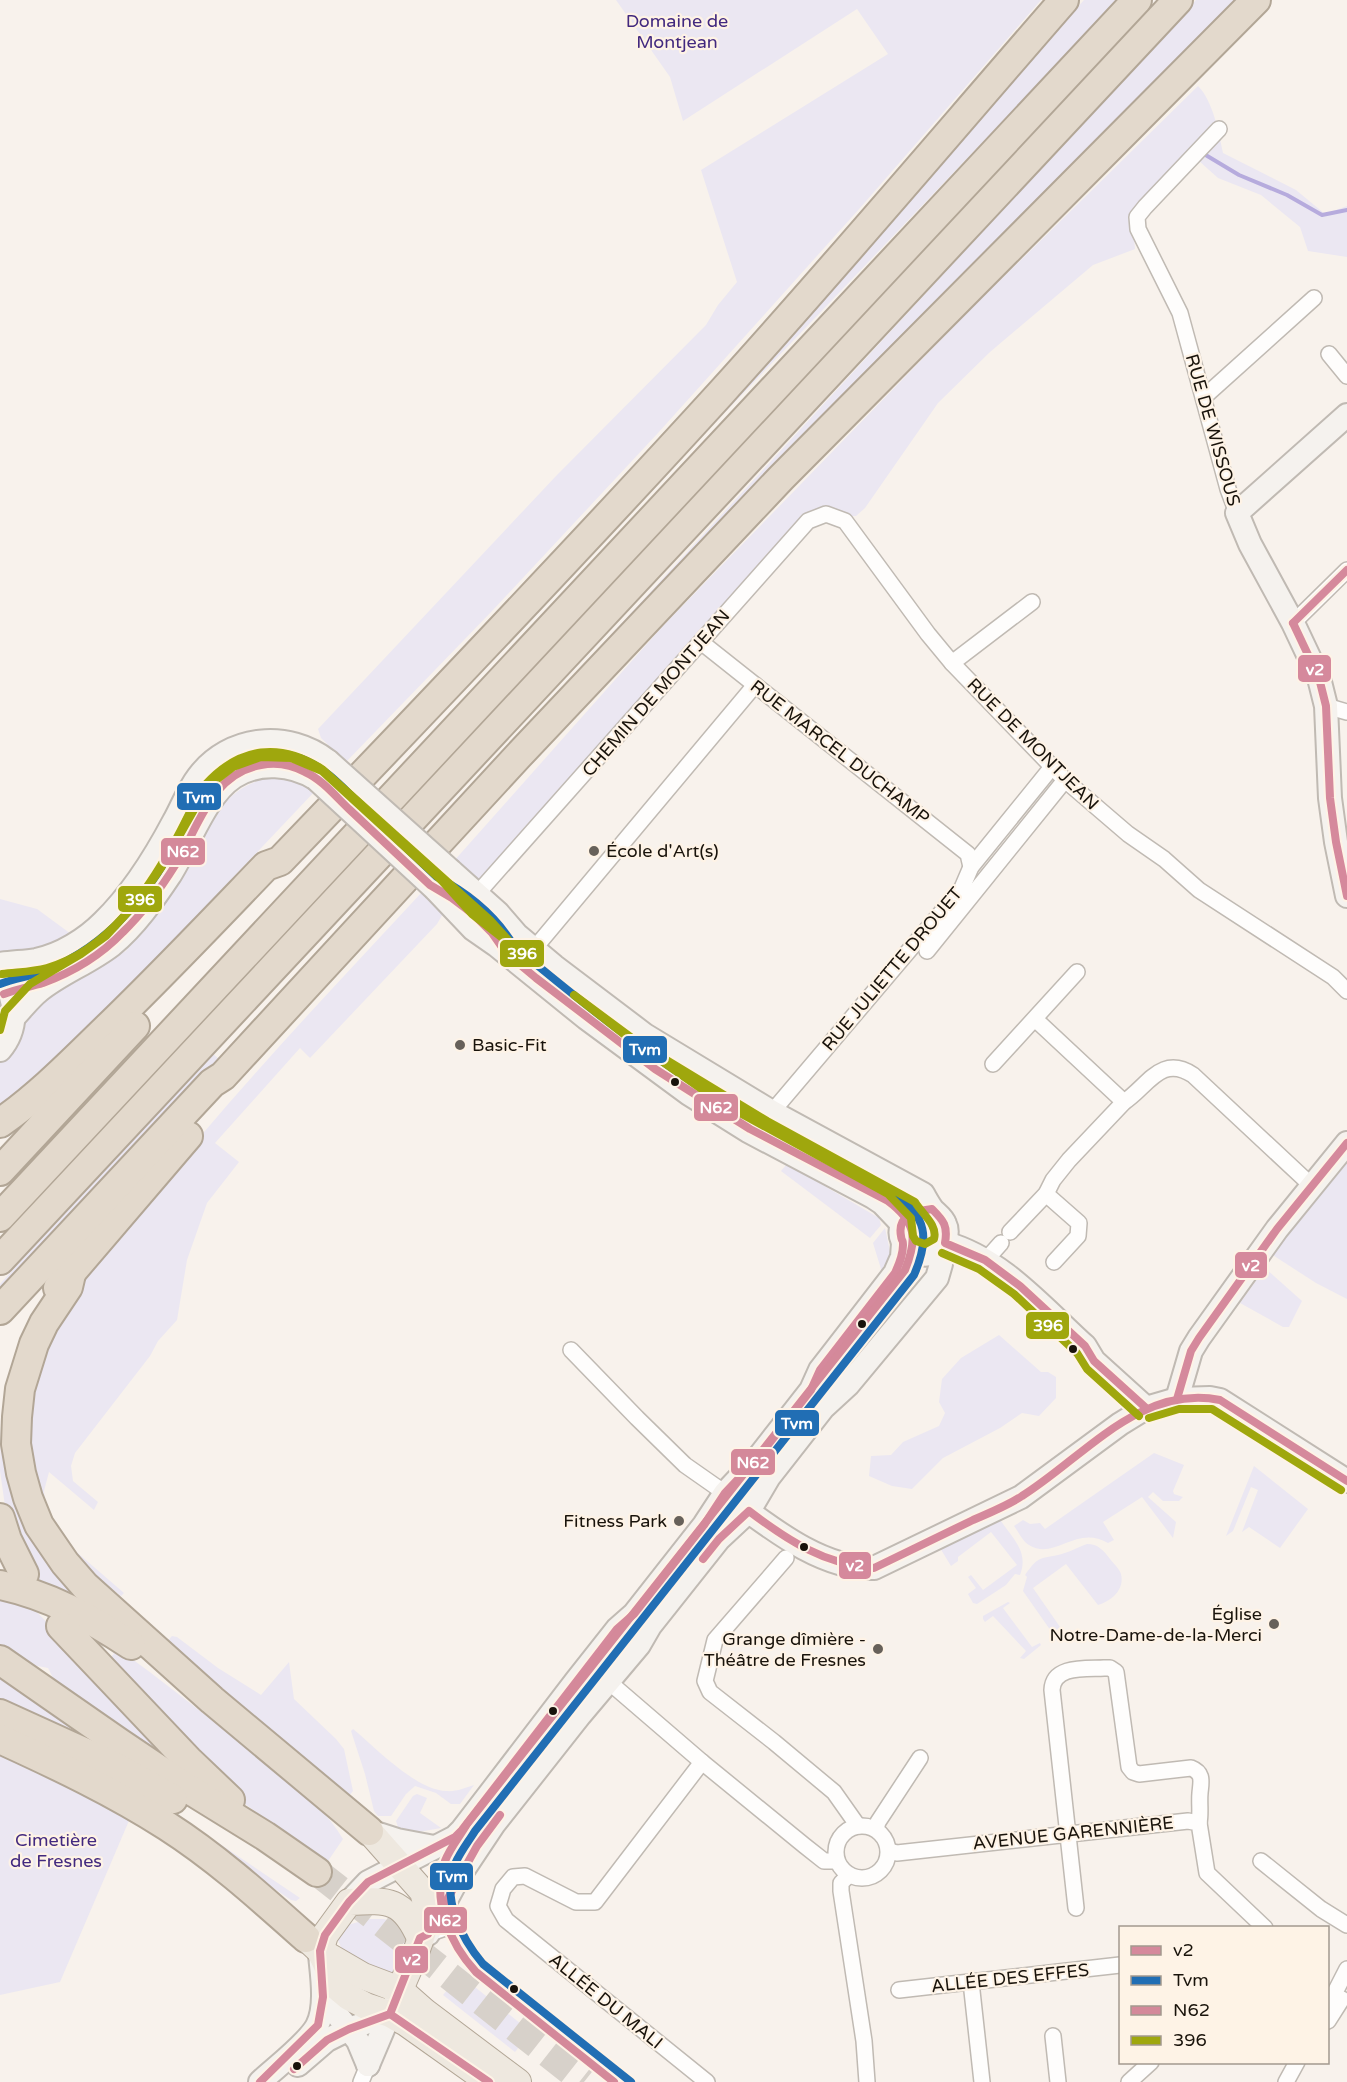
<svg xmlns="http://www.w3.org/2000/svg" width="1347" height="2082" viewBox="0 0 1347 2082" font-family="'Varela Round',sans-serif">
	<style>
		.green { fill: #ebe7f2 }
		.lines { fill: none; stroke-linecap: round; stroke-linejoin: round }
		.stream { stroke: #b6abdd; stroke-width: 4 }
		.highway-tunnel { stroke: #d7d1ca; stroke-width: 28; stroke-dasharray: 28 14; stroke-linecap: butt }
		.street-casing { stroke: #c0bab3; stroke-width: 18 }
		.secondary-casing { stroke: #c0bab3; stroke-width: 26 }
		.primary-casing { stroke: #b2a696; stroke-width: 28 }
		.highway-casing { stroke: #b2a696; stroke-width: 32 }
		.street { stroke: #fefdfc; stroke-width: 15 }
		.secondary { stroke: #f5f2ee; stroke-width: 22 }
		.primary { stroke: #eee8df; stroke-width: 26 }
		.highway { stroke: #e3d9cc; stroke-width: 28 }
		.secondary-bridge-casing { stroke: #c0bab3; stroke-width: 26; stroke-linecap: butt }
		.secondary-bridge { stroke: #f5f2ee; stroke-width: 22 }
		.bus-1-casing { stroke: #fef3e6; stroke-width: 12 }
		.bus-2-casing { stroke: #fef3e6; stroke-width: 12 }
		.bus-3-casing { stroke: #fef3e6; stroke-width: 12 }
		.bus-4-casing { stroke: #fef3e6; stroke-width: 12 }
		.bus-1 { stroke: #d5899c; stroke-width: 8 }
		.bus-2 { stroke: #216eb4; stroke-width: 8 }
		.bus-3 { stroke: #d4899a; stroke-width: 8 }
		.bus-4 { stroke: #9fa70d; stroke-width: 8 }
		.poi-dot { fill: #67615a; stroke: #fef3e6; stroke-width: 2 }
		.bus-dot { fill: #19130b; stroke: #fef3e6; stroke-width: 2 }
		.labels { text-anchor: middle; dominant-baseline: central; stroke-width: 4.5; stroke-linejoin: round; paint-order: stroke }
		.park-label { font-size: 18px; fill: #42297f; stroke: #fef3e6 }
		.street-label { font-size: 18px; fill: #19130b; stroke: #fef3e6 }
		.poi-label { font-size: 18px; fill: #19130b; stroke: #fef3e6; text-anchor: end }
		.line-badge { stroke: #fef3e6; stroke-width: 2 }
		.badge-label { font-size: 16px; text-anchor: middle; font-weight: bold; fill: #fff }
	</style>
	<rect width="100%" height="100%" fill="#f8f2ec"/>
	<!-- green -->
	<g class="green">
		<polygon points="616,0 1041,0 860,208 658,433 493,610 346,762 321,738 318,729 556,476 706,325 718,305 737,282 701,170 888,54 857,9 683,121 670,77"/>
		<polygon points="1084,0 1118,0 713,425"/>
		<polygon points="1196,0 1238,0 810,431 596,651"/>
		<path d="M1198,86C1213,101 1219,133 1223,153L1296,190L1325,214L1347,206V257L1308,251L1300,227L1261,195L1218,178L1189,152L1146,195L1132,216L1135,249L1093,265L990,352L938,403L865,508L856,516L810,518L797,527L696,634L478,884L453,862L662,627L971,309Z"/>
		<path d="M273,776L295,779L316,790L134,982L40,1076L0,1105V1063L18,1042L23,1019L47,992L121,946L125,952L148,925L219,809C237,789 248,783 273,776Z"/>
		<path d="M423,891L444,912L437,924L310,1058L300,1048L215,1143L239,1162L207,1203L187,1260L177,1320L158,1341L150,1356L75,1453L71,1466L73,1481L98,1502L94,1510L49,1472L44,1491L46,1509L65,1542L124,1593L121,1596C101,1579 77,1563 60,1542C39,1518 20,1445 25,1413C36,1326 96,1266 148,1200C234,1092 329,992 423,891Z"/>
		<polygon points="0,899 37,909 71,934 56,945 4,953 0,951"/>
		<polygon points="213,1054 219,1059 0,1294 0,1284"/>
		<polygon points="1347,1157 1347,1299 1316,1283 1268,1252"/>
		<polygon points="787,1164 879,1218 881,1225 870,1238 781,1171"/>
		<polygon points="885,1228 891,1256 880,1278 881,1269 873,1243"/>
		<polygon points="1265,1268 1302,1301 1289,1327 1283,1327 1240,1303"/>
		<polygon points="999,1335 1041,1372 1048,1372 1056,1377 1056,1398 1039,1416 1022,1413 1000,1428 943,1458 912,1489 892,1486 869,1476 871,1456 891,1455 903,1442 939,1426 945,1413 939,1402 942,1379 961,1358"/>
		<polygon points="1,1428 9,1430 81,1602 32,1583 7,1520 0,1471"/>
		<path d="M1154,1453L1184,1465L1173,1491L1174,1494L1183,1497L1179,1501H1163L1153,1492L1148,1497L1176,1522L1173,1538L1142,1497L1103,1522L1114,1540L1108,1543C1076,1524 1055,1561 1029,1545C1023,1542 1018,1531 1014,1526L1023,1520L1030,1524L1040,1523L1045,1529Z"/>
		<polygon points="1254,1466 1308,1509 1280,1548 1249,1527 1242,1532 1258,1490 1251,1487 1233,1531 1226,1536"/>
		<path d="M996,1518L1001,1521C1013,1539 1029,1552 1020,1575L1015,1574L1006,1585L977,1604L973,1603L968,1594L976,1588L968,1577L971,1575L983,1590L1017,1565L991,1532L958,1557V1561L951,1566L940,1548Z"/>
		<path d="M1087,1544C1098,1544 1103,1550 1110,1559C1113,1563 1119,1568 1121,1574C1125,1590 1111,1601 1098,1605L1066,1564L1033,1588L1060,1627L1055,1631H1051L1023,1591L1027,1577L1025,1575C1038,1557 1038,1559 1058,1555C1068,1553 1078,1547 1087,1544Z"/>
		<polygon points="0,1595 31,1606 167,1747 159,1755 57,1686 48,1668 22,1663 0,1648"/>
		<polygon points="1008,1602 1010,1603 1003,1608 1032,1647 1040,1643 1041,1645 1024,1659 1020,1658 1026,1651 993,1616 985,1622 983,1619 983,1616"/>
		<polygon points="172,1636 177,1637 218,1668 261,1695 289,1662 294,1699 336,1739 344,1749 353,1791 348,1797 163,1646"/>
		<path d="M117,1648C160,1679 202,1712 244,1746C278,1773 320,1800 343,1839L326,1864L237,1798L105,1662L114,1654L110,1649Z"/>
		<polygon points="0,1673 101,1743 98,1750 0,1705"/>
		<path d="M353,1729C376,1748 416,1790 446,1791C456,1792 465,1788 474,1785L460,1804H451L436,1793L415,1786L406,1794L391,1816H378L374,1811L365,1774L351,1731Z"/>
		<polygon points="0,1751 131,1816 60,1982 0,1995"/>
		<polygon points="113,1779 177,1815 300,1898 296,1901 291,1900"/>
		<polygon points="417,1794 427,1798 420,1813 441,1828 413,1833 398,1827 396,1821 413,1796"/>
		<polygon points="368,1919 384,1919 403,1927 408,1939 394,1972 383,1973 344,1954 337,1938 348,1925"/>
		<polygon points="460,1975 531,2032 515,2052 443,1995"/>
	</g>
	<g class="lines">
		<!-- stream -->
		<polyline class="stream" points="1204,154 1239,175 1287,195 1322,215 1347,210"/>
		<!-- highway-tunnel -->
		<polyline class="highway-tunnel" points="317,1872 584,2082"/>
		<defs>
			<g id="street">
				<polyline points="1219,129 1145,207 1137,217 1138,229 1180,313 1228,489 1237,513"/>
				<polyline points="1329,354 1347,376"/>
				<polyline points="1204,397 1314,298"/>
				<polyline points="1293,623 1347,570"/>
				<polyline points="701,642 968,854 971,867"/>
				<polyline points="952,663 1032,602"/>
				<polyline points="1326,706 1347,712"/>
				<polyline points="477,894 808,521 826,514 845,521 928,634 952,663 1065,780 1128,834 1164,859 1199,890 1333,977 1347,991"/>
				<polyline points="534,949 755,685"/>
				<polyline points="927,951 1065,780"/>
				<polyline points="1035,1019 1124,1102"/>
				<polyline points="993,1064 1077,972"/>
				<polyline points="772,1112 962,888 971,867 1052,767"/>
				<polyline points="1046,1194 1079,1223 1078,1236 1054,1262"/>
				<path d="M1010,1232L1046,1194L1053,1180L1069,1160L1124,1102C1148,1086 1161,1054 1193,1075L1312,1186"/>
				<polyline points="985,1261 1001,1243"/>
				<polyline points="571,1350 637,1418 685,1465 725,1493"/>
				<polyline points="786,1558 715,1640 705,1681 710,1692 774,1742 834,1792 858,1826"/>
				<polyline points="609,1682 702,1762 805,1846 824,1861 837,1861"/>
				<polyline points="702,1762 595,1902 576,1902 525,1876 513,1877 503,1889 498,1906 506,1920 707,2082"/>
				<circle cx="862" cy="1852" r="26"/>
				<polyline points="876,1829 878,1822 920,1758"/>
				<polyline points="889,1851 897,1853 1188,1821 1199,1823 1207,1873 1265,1928"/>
				<polyline points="1261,1861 1321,1909 1347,1925"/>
				<polyline points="849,1875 841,1883 841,1891 864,2041 867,2082"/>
				<path d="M1076,1908L1052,1690C1053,1665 1086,1669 1104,1668H1110L1116,1672L1129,1767L1133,1772L1139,1774L1191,1768C1204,1773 1201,1782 1200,1793C1199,1803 1201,1813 1199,1823"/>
				<polyline points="428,1934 457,1924"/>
				<polyline points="971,1982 982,2082"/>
				<polyline points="899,1990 1120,1965"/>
				<polyline points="1328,2006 1347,1969"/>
				<polyline points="1328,2021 1342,1999"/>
				<polyline points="1053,2036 1058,2082"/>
				<polyline points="361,2082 368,2065"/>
				<polyline points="1129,2082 1151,2062"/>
				<polyline points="1286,2082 1297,2062"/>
			</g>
			<g id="secondary">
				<polyline points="1347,415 1237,513 1250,544 1293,623 1319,678 1326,706 1330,798 1336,842 1347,896"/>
				<path d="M451,871L498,913L517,935L554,966L645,1035L772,1112L923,1194C926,1199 929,1205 933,1210C937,1214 943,1218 945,1224C947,1228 947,1233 946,1237C938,1271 887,1250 904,1221C910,1210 921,1209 932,1209"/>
				<polyline points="435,889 473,929 496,945 586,1018 689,1094 748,1131 873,1197 882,1203 902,1224"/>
				<path d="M0,964C12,962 24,962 36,960C61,955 86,939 103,922C133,893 155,857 174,821C182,807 188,790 198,777C229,735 289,730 328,761"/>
				<path d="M0,976C17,997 19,1028 0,1050"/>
				<path d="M14,1017C22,1009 30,998 39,991C61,973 89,963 112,945C135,926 154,899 170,875C189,845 205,796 234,777C259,761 292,764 316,779"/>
				<path d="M945,1243C1001,1258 1043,1308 1085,1346L1094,1361L1146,1408"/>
				<polyline points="1177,1399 1191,1351 1199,1338 1277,1229 1347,1143"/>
				<path d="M737,1503C776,1532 824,1569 874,1568L1021,1497L1120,1424L1146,1408L1177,1399L1210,1398L1220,1400L1347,1481"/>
				<polyline points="369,1831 397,1840 434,1847"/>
				<polyline points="349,1902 368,1882 455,1837 462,1830 576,1681 617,1629 634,1614 704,1525 725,1493 757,1459 811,1390 820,1370 834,1352 895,1273 902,1257 903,1243"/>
				<polyline points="421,1938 428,1934 458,1878 494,1824 580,1715 639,1645 650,1626 719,1539 749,1511 769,1477 823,1408 848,1385 937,1278 941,1264 940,1249"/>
				<polyline points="323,1997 358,2041 368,2065"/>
				<polyline points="298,2065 327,2040 349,2029 390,2014"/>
				<polyline points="368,2065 393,2006"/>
				<path d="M260,2082C275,2068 308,2043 317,2026C327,2007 322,1976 320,1955"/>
			</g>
			<g id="primary">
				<path d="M369,1831L423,1892C434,1923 411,1961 400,1990"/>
				<polyline points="306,1938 320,1951 337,1987 349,1997 366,2006 390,2014 406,2023 489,2082"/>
				<polyline points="320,1951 363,1976 400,1990 425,2012 518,2082"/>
				<path d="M320,1951L325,1935L349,1902C389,1900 403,1899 420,1938"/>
			</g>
			<g id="highway">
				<path d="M0,1123C39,1096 72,1062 106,1029C161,976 213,921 266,866L280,861C429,706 577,551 721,393C838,264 950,131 1064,0"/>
				<polyline points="0,1171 135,1026"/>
				<polyline points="0,1217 1137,0"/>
				<polyline points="0,1260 1178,0"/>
				<polyline points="71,1274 68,1287 44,1323 34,1344 20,1389 17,1417 16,1444 21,1473 28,1498 39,1525 65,1563 85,1586 212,1700 369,1831"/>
				<polyline points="58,1288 188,1136"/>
				<polyline points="0,1310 212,1083 223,1076 519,755 781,478 1256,0"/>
				<polyline points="0,1518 7,1540 24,1574"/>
				<path d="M0,1585C48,1595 90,1618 131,1645"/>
				<polyline points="61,1626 188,1760 230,1800"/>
				<polyline points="0,1660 118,1742 179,1783 265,1836 317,1872"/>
				<polyline points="0,1714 110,1764 173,1799"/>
				<path d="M0,1739C57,1765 114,1792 167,1826C217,1858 261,1898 306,1938"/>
			</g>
		</defs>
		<!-- street casing -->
		<use href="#street" class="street-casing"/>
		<!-- secondary casing -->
		<use href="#secondary" class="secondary-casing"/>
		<!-- primary casing -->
		<use href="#primary" class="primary-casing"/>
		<!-- highway casing -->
		<use href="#highway" class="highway-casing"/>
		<!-- street -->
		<use href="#street" class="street"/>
		<!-- secondary -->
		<use href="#secondary" class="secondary"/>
		<!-- primary -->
		<use href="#primary" class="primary"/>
		<!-- highway -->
		<use href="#highway" class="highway"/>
		<defs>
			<g id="secondary-bridge">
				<polyline points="328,761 451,871"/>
				<polyline points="316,779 435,889"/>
			</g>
		</defs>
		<!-- secondary-bridge casing -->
		<use href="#secondary-bridge" class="secondary-bridge-casing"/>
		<!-- secondary-bridge -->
		<use href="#secondary-bridge" class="secondary-bridge"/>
		<defs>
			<g id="bus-1">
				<polyline points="1293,623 1319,678 1326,706 1330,798 1336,842 1347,896"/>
				<polyline points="1293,623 1347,570"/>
				<polyline points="1177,1399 1191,1351 1199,1338 1277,1229 1347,1143"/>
				<path d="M703,1559L719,1539L749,1511C787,1540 825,1565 874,1568C907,1552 940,1536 973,1520C989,1513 1007,1506 1022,1496C1083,1458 1140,1384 1220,1400L1347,1481"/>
				<polyline points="390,2014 489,2082"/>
				<polyline points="294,2069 327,2040 349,2029 390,2014 420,1938 428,1934 477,1846 500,1815"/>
				<path d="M260,2082L318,2025L323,1997L320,1951L325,1935L349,1902L368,1882L455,1837L462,1830L617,1629L634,1614L704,1525L725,1493L757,1459L811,1390L820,1370L895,1273C899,1264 903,1256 903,1245C903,1237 902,1244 901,1236C897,1215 916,1211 932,1209C944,1221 948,1226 945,1243L985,1260L1020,1286L1085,1346L1094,1361L1146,1408"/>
			</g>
			<path id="bus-2" d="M0,984C13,979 26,977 39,973C68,963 94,946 116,925C137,904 155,879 170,853C182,832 190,809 204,789C228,756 272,744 309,762C328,771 343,788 358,802C384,827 411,852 437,877C468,893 496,916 514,946C581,1002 649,1056 724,1102C779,1135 837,1162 894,1192C927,1217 930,1238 914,1275L475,1831C469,1841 460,1852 455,1864C441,1898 461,1938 483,1964L631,2082"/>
			<path id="bus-3" d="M4,994C17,989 30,987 43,983C73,972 101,955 123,932C144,912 161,888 176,864C199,826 211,774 261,765C276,762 292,765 305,772C323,780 336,797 350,810C377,835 403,860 430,885L452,898L473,914L492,933L506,953L536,978L655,1069L750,1129L888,1201C916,1222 918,1238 905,1270L467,1824C460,1836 450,1848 445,1861C431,1900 450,1944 476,1972L614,2082"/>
			<g id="bus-4">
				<path d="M574,995L640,1044L767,1121L915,1202C922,1214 938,1225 934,1239L925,1244L916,1241L913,1236L911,1218L888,1194L720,1102L630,1039Z"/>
				<path d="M0,1030L5,1011L30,984L81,954L106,936L139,900L161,868L207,787L233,767L261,757L291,758L322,771L442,881L472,914L533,962L510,942L490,920L322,769C280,742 240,747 206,784C194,801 186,822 175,841C147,892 107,951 47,968C32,972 17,972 2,974"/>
				<polyline points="942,1253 979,1269 1014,1294 1077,1353 1087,1369 1139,1416"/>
				<polyline points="1149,1418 1179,1409 1212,1409 1341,1490"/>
			</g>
		</defs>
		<!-- bus-1 casing -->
		<use href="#bus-1" class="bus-1-casing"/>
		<!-- bus-2 casing -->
		<use href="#bus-2" class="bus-2-casing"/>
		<!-- bus-3 casing -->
		<use href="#bus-3" class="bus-3-casing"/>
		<!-- bus-4 casing -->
		<use href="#bus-4" class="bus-4-casing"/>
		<!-- bus-1 -->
		<use href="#bus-1" class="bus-1"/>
		<!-- bus-2 -->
		<use href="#bus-2" class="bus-2"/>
		<!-- bus-3 -->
		<use href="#bus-3" class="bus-3"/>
		<!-- bus-4 -->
		<use href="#bus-4" class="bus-4"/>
	</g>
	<!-- markers -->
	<g class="poi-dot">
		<circle cx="594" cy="851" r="6"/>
		<circle cx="460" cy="1045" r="6"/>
		<circle cx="679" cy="1521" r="6"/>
		<circle cx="1274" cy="1624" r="6"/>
		<circle cx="878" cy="1649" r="6"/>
	</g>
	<g class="bus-dot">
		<circle cx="675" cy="1082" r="5"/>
		<circle cx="862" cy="1324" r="5"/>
		<circle cx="1073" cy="1349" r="5"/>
		<circle cx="804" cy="1547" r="5"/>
		<circle cx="553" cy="1711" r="5"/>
		<circle cx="514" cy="1989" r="5"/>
		<circle cx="297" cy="2066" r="5"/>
	</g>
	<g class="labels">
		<!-- park labels -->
		<g class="park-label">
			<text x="677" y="21">Domaine de<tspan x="677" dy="21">Montjean</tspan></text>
			<text x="56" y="1840">Cimetière<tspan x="56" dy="21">de Fresnes</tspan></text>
		</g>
		<!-- street labels -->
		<g class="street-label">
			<text transform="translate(1213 430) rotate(74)">RUE DE WISSOUS</text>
			<text transform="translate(656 693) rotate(-49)">CHEMIN DE MONTJEAN</text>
			<text transform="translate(1033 744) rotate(45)">RUE DE MONTJEAN</text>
			<text transform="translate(840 752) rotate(38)">RUE MARCEL DUCHAMP</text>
			<text transform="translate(892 969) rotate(-50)">RUE JULIETTE DROUET</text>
			<text transform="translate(1073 1833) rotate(-6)">AVENUE GARENNIÈRE</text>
			<text transform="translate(1010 1978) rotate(-6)">ALLÉE DES EFFES</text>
			<text transform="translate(606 2001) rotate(39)">ALLÉE DU MALI</text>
		</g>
		<!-- poi labels -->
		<g class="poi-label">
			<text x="606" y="851" text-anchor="start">École d'Art(s)</text>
			<text x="472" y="1045" text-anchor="start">Basic-Fit</text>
			<text x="667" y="1521">Fitness Park</text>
			<text x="1262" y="1614">Église<tspan x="1262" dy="21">Notre-Dame-de-la-Merci</tspan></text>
			<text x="866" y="1639">Grange dîmière -<tspan x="866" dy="21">Théâtre de Fresnes</tspan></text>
		</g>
	</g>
	<g class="line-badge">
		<rect x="1297" y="654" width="35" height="29" rx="6" fill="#d5899c"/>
		<rect x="176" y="782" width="46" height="29" rx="6" fill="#216eb4"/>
		<rect x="160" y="837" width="46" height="29" rx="6" fill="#d4899a"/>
		<rect x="117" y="885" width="46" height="28" rx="6" fill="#9fa70d"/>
		<rect x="499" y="939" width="46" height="29" rx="6" fill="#9fa70d"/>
		<rect x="622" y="1035" width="46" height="29" rx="6" fill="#216eb4"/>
		<rect x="693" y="1093" width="46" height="29" rx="6" fill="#d4899a"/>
		<rect x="1234" y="1251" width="34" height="28" rx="6" fill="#d5899c"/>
		<rect x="1025" y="1311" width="45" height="29" rx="6" fill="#9fa70d"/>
		<rect x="774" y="1409" width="46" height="28" rx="6" fill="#216eb4"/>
		<rect x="730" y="1448" width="46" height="28" rx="6" fill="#d4899a"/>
		<rect x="838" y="1551" width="34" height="29" rx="6" fill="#d5899c"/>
		<rect x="429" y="1862" width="45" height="29" rx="6" fill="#216eb4"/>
		<rect x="423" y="1906" width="45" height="28" rx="6" fill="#d4899a"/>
		<rect x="394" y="1945" width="35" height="29" rx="6" fill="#d5899c"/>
	</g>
	<g class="badge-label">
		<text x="1315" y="675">v2</text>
		<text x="199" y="803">Tvm</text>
		<text x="183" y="857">N62</text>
		<text x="140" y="905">396</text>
		<text x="522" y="959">396</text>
		<text x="645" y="1055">Tvm</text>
		<text x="716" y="1113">N62</text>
		<text x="1251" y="1271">v2</text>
		<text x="1048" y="1331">396</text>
		<text x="797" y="1429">Tvm</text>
		<text x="753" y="1468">N62</text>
		<text x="855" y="1571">v2</text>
		<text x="452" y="1882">Tvm</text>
		<text x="445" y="1926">N62</text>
		<text x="412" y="1965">v2</text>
	</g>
	<!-- legend -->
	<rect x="1119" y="1926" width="210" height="138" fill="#fef3e6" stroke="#a2998e" stroke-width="1.5"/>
	<rect x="1131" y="1946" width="30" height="9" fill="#d5899c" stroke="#a2998e" stroke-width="1.5"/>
	<text x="1173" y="1956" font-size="18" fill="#19130b">v2</text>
	<rect x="1131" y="1976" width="30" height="9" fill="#216eb4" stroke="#a2998e" stroke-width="1.5"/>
	<text x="1173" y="1986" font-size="18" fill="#19130b">Tvm</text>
	<rect x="1131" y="2006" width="30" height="9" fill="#d4899a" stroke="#a2998e" stroke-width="1.5"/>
	<text x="1173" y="2016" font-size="18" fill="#19130b">N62</text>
	<rect x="1131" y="2036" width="30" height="9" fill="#9fa70d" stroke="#a2998e" stroke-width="1.5"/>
	<text x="1173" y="2046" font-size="18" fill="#19130b">396</text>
</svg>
